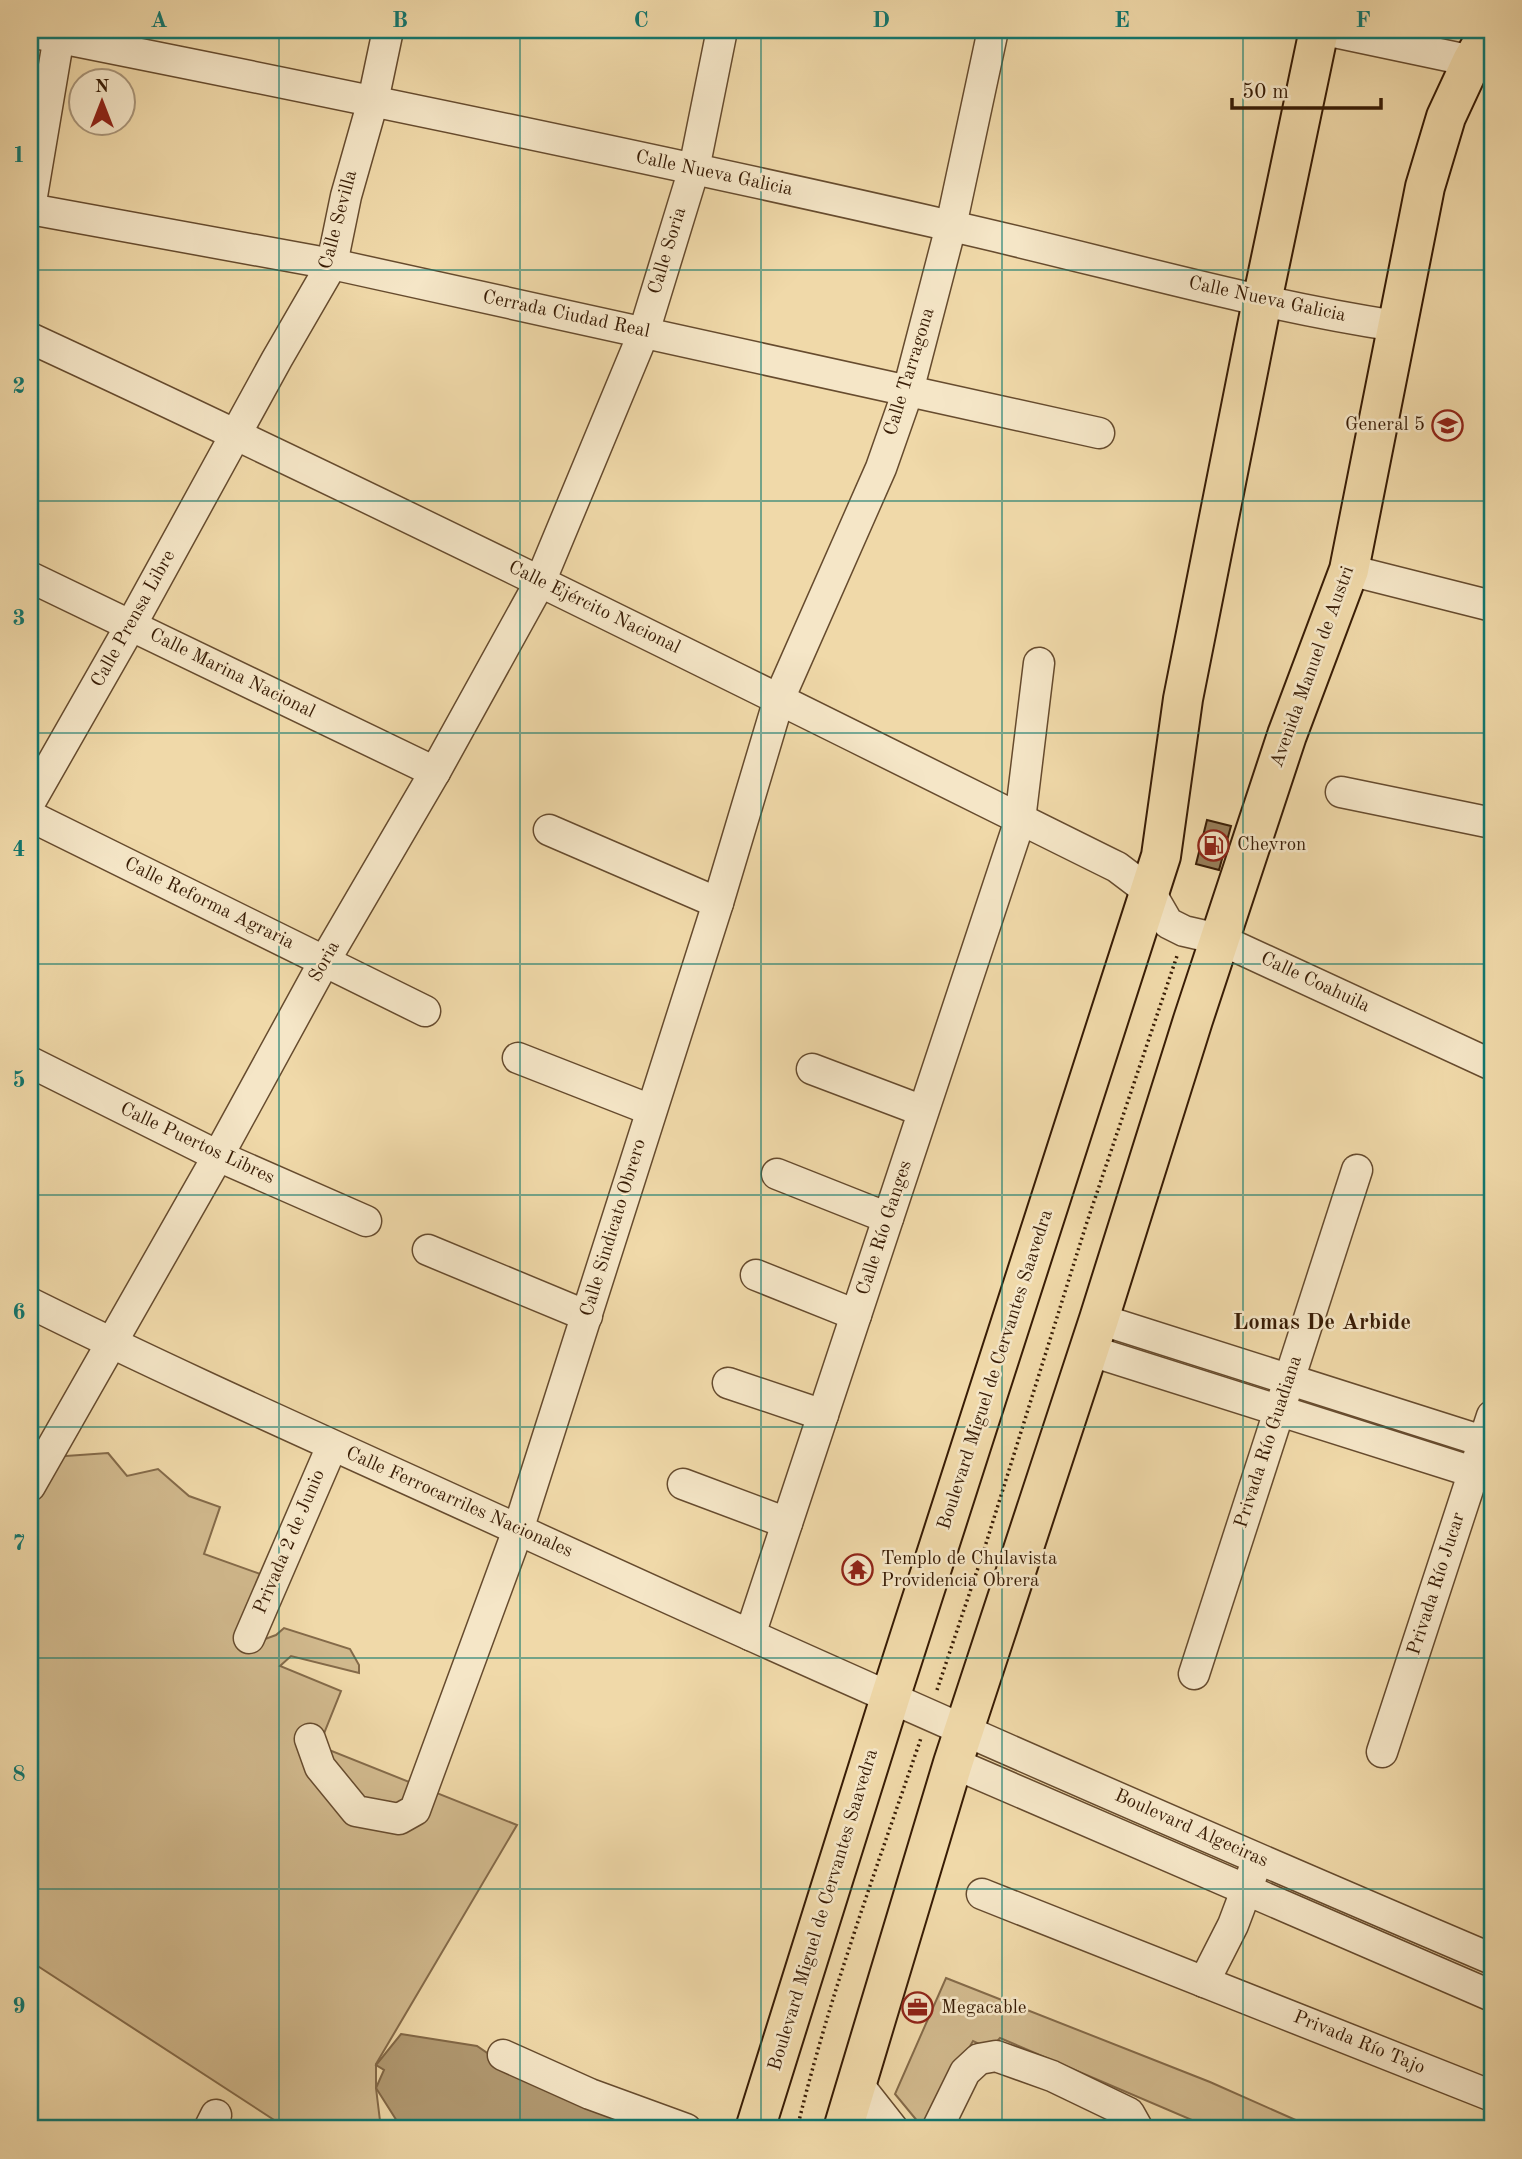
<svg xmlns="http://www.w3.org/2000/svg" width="1522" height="2159" viewBox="0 0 1522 2159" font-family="'Old Standard TT',serif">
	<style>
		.green { fill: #d1b98d; stroke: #846a49; stroke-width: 2 }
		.water { fill: #b19971; stroke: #816746; stroke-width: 2 }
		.building { fill: #987e5a; stroke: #381c05; stroke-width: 2 }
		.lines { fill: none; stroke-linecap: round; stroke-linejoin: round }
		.minor-casing { stroke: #664b2e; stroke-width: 33 }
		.major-casing { stroke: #381c05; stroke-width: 42 }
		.path { stroke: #381c05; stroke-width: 3.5; stroke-dasharray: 2 3.5; stroke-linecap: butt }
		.minor { stroke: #f5e6c7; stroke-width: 30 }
		.major { stroke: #f0d9a9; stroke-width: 38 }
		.grid { fill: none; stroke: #0f766e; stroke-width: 2; stroke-opacity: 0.55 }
		.labels { text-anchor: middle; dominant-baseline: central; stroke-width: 5; stroke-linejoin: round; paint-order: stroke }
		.street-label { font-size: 19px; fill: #381c05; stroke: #f5e6c7 }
		.poi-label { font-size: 19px; fill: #381c05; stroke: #f5e6c7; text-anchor: start }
		.quarter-label { font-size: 23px; font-weight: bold; fill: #381c05; stroke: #f5e6c7 }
		.neatline { fill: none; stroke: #0f766e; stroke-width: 2.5 }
		.grid-label { font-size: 23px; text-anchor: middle; font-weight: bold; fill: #0f766e }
	</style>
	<rect width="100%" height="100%" fill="#f0d9a9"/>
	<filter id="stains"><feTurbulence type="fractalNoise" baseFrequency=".00286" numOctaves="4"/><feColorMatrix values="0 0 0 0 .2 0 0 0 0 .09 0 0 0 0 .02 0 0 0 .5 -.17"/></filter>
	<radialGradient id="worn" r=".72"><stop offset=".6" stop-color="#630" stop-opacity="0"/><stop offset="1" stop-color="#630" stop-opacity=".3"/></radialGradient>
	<!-- green -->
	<g class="green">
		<polygon points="108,1453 127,1476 158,1469 189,1496 220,1507 204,1554 263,1575 254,1643 276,1635 284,1628 350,1649 359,1665 359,1673 291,1656 280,1666 341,1691 319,1746 517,1825 376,2064 376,2088 381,2129 288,2129 30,1961 30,1498 52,1457"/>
		<polygon points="946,1978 1210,2082 1316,2129 1188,2129 1192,2120 1000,2038 990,2049 973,2041 923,2128 895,2094"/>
	</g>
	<!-- water -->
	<polygon class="water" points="401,2034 477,2046 518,2074 601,2108 637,2129 402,2129 376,2088 384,2070 376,2065"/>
	<!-- building -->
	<polygon class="building" points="1207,820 1231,826 1219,870 1196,864"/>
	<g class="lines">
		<defs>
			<g id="minor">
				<polyline points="1325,30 1472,61"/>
				<path d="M30,32C337,93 645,156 951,226C1099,259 1245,303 1396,326"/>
				<polyline points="30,208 60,30"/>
				<polyline points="30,209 332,264 1099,433"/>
				<path d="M30,338C395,507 756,688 1117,867L1150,892L1168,923L1184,931L1219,939L1492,1065"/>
				<polyline points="1349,570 1492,606"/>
				<polyline points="30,577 435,772"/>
				<polyline points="1341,792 1492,823"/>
				<polyline points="30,802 131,625 277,359 332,264 346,196 373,101 388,30"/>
				<polyline points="30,816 425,1011"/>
				<polyline points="549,830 718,903"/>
				<polyline points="518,1058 651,1110"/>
				<polyline points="30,1062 218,1156 366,1221"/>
				<polyline points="812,1069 923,1111"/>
				<polyline points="777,1174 888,1218"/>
				<polyline points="428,1250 587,1316"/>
				<polyline points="756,1275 856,1315"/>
				<path d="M30,1303C191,1383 356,1455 519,1530C841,1678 1166,1820 1492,1959"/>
				<polyline points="1099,1319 1492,1444"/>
				<polyline points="1088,1350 1492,1478"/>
				<polyline points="728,1383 823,1415"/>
				<polyline points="683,1484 787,1523"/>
				<polyline points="30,1486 218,1156 324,962 435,772 540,582 644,332 694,169 722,30"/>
				<polyline points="750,1635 1020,820 1039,663"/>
				<polyline points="249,1638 332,1446"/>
				<polyline points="1194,1674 1357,1170"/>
				<polyline points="310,1739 320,1767 356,1811 399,1819 415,1810 518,1530 718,903 779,699 881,468 908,391 951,226 993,30"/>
				<polyline points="1382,1752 1492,1416"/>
				<polyline points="953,1763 1492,1996"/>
				<polyline points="982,1894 1492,2096"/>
				<polyline points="1204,1982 1233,1925 1253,1872"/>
				<polyline points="503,2055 590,2094 686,2129"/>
				<polyline points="856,2082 893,2129"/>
				<polyline points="209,2129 216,2115"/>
				<polyline points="937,2129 965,2072 979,2059 996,2056 1052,2076 1129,2113 1138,2129"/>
			</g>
			<g id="major">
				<polyline points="755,2129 890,1698 1161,856 1183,699 1262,301 1319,30"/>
				<polyline points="843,2129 953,1763 1099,1319 1193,1020 1287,735 1349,570 1425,187 1446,117 1472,61 1490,30"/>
			</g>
		</defs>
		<!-- minor casing -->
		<use href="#minor" class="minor-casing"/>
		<!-- major casing -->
		<use href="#major" class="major-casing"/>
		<!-- path -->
		<g class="path">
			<polyline points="937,1690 983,1553 1086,1225 1178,953"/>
			<path d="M797,2129C829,1996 877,1867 921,1738"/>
		</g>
		<!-- minor -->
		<use href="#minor" class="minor"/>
		<!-- major -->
		<use href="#major" class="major"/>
	</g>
	<!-- grid -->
	<path class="grid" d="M279,30V2129M520,30V2129M761,30V2129M1002,30V2129M1243,30V2129M30,270H1492M30,501H1492M30,733H1492M30,964H1492M30,1195H1492M30,1427H1492M30,1658H1492M30,1889H1492"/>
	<!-- icons -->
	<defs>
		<symbol id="school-ring" viewBox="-11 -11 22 22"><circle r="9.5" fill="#f5e6c7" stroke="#8f2418" stroke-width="1.5"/><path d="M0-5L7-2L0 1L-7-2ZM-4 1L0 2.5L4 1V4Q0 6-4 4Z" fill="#8f2418"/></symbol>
		<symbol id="fuel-ring" viewBox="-11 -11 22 22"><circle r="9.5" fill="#f5e6c7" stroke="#8f2418" stroke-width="1.5"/><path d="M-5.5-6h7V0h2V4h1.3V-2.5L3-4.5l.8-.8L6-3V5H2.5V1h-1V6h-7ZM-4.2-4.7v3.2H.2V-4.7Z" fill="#8f2418"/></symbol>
		<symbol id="temple-ring" viewBox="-11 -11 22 22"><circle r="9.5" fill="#f5e6c7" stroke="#8f2418" stroke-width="1.5"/><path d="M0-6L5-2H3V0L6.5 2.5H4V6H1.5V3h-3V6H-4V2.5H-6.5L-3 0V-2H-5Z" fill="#8f2418"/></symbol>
		<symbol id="office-ring" viewBox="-11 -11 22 22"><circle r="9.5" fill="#f5e6c7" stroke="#8f2418" stroke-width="1.5"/><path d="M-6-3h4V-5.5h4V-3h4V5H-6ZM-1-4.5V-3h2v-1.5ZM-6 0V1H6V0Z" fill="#8f2418"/></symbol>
	</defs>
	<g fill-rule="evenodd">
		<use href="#school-ring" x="1430" y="408" width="35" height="35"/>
		<use href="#fuel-ring" x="1196" y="828" width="35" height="35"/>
		<use href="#temple-ring" x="840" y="1552" width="35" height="35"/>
		<use href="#office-ring" x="900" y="1990" width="35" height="35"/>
	</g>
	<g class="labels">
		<!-- street labels -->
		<g class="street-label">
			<text transform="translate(714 174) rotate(12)">Calle Nueva Galicia</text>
			<text transform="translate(339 220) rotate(-75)">Calle Sevilla</text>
			<text transform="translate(668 251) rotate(-73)">Calle Soria</text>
			<text transform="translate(1267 300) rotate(12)">Calle Nueva Galicia</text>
			<text transform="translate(566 315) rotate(12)">Cerrada Ciudad Real</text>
			<text transform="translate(910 372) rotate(-73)">Calle Tarragona</text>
			<text transform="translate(594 608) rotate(26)">Calle Ejército Nacional</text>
			<text transform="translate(134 619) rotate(-61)">Calle Prensa Libre</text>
			<text transform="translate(1313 667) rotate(-70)">Avenida Manuel de Austri</text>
			<text transform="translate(232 674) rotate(26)">Calle Marina Nacional</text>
			<text transform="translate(209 904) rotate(26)">Calle Reforma Agraria</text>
			<text transform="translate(325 962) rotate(-61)">Soria</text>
			<text transform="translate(1315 983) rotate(25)">Calle Coahuila</text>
			<text transform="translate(197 1144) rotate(25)">Calle Puertos Libres</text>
			<text transform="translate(614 1228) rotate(-73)">Calle Sindicato Obrero</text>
			<text transform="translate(885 1228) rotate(-72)">Calle Río Ganges</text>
			<text transform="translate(996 1370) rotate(-72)">Boulevard Miguel de Cervantes Saavedra</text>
			<text transform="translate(1269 1442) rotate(-72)">Privada Río Guadiana</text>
			<text transform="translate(459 1503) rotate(24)">Calle Ferrocarriles Nacionales</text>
			<text transform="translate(290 1542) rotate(-67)">Privada 2 de Junio</text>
			<text transform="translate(1437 1584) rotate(-72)">Privada Río Jucar</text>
			<text transform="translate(1191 1829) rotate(24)">Boulevard Algeciras</text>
			<text transform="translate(824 1910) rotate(-73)">Boulevard Miguel de Cervantes Saavedra</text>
			<text transform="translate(1359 2043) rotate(22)">Privada Río Tajo</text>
		</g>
		<!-- poi labels -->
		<g class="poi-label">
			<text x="1425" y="425" text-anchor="end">General 5</text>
			<text x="1237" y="845">Chevron</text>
			<text x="881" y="1559">Templo de Chulavista<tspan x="881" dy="22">Providencia Obrera</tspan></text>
			<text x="941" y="2008">Megacable</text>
		</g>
		<!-- quarter labels -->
		<g class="quarter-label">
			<text x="1322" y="1322">Lomas De Arbide</text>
		</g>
	</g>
	<!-- margin -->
	<rect width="1522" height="2159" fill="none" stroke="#f0d9a9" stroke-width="77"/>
	<!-- north arrow -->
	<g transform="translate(102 102)"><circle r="33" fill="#f5e6c7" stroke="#a99579" stroke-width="2"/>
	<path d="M0-5L12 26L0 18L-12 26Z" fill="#8f2418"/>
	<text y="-10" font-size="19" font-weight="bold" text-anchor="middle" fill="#381c05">N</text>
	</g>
	<!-- scale -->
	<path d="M1232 98v10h149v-10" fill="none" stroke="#381c05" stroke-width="3.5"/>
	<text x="1242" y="98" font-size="21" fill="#381c05" stroke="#f5e6c7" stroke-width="5" paint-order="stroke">50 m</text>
	<rect x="38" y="38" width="1446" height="2082" class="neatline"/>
	<g class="grid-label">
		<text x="159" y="27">A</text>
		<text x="400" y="27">B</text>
		<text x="641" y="27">C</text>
		<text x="881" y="27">D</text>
		<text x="1122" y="27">E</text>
		<text x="1363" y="27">F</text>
		<text x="19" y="162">1</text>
		<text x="19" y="393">2</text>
		<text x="19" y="625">3</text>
		<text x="19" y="856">4</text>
		<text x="19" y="1087">5</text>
		<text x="19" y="1319">6</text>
		<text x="19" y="1550">7</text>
		<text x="19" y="1781">8</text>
		<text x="19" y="2013">9</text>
	</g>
	<rect width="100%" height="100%" filter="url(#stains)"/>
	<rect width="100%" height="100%" fill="url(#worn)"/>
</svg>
